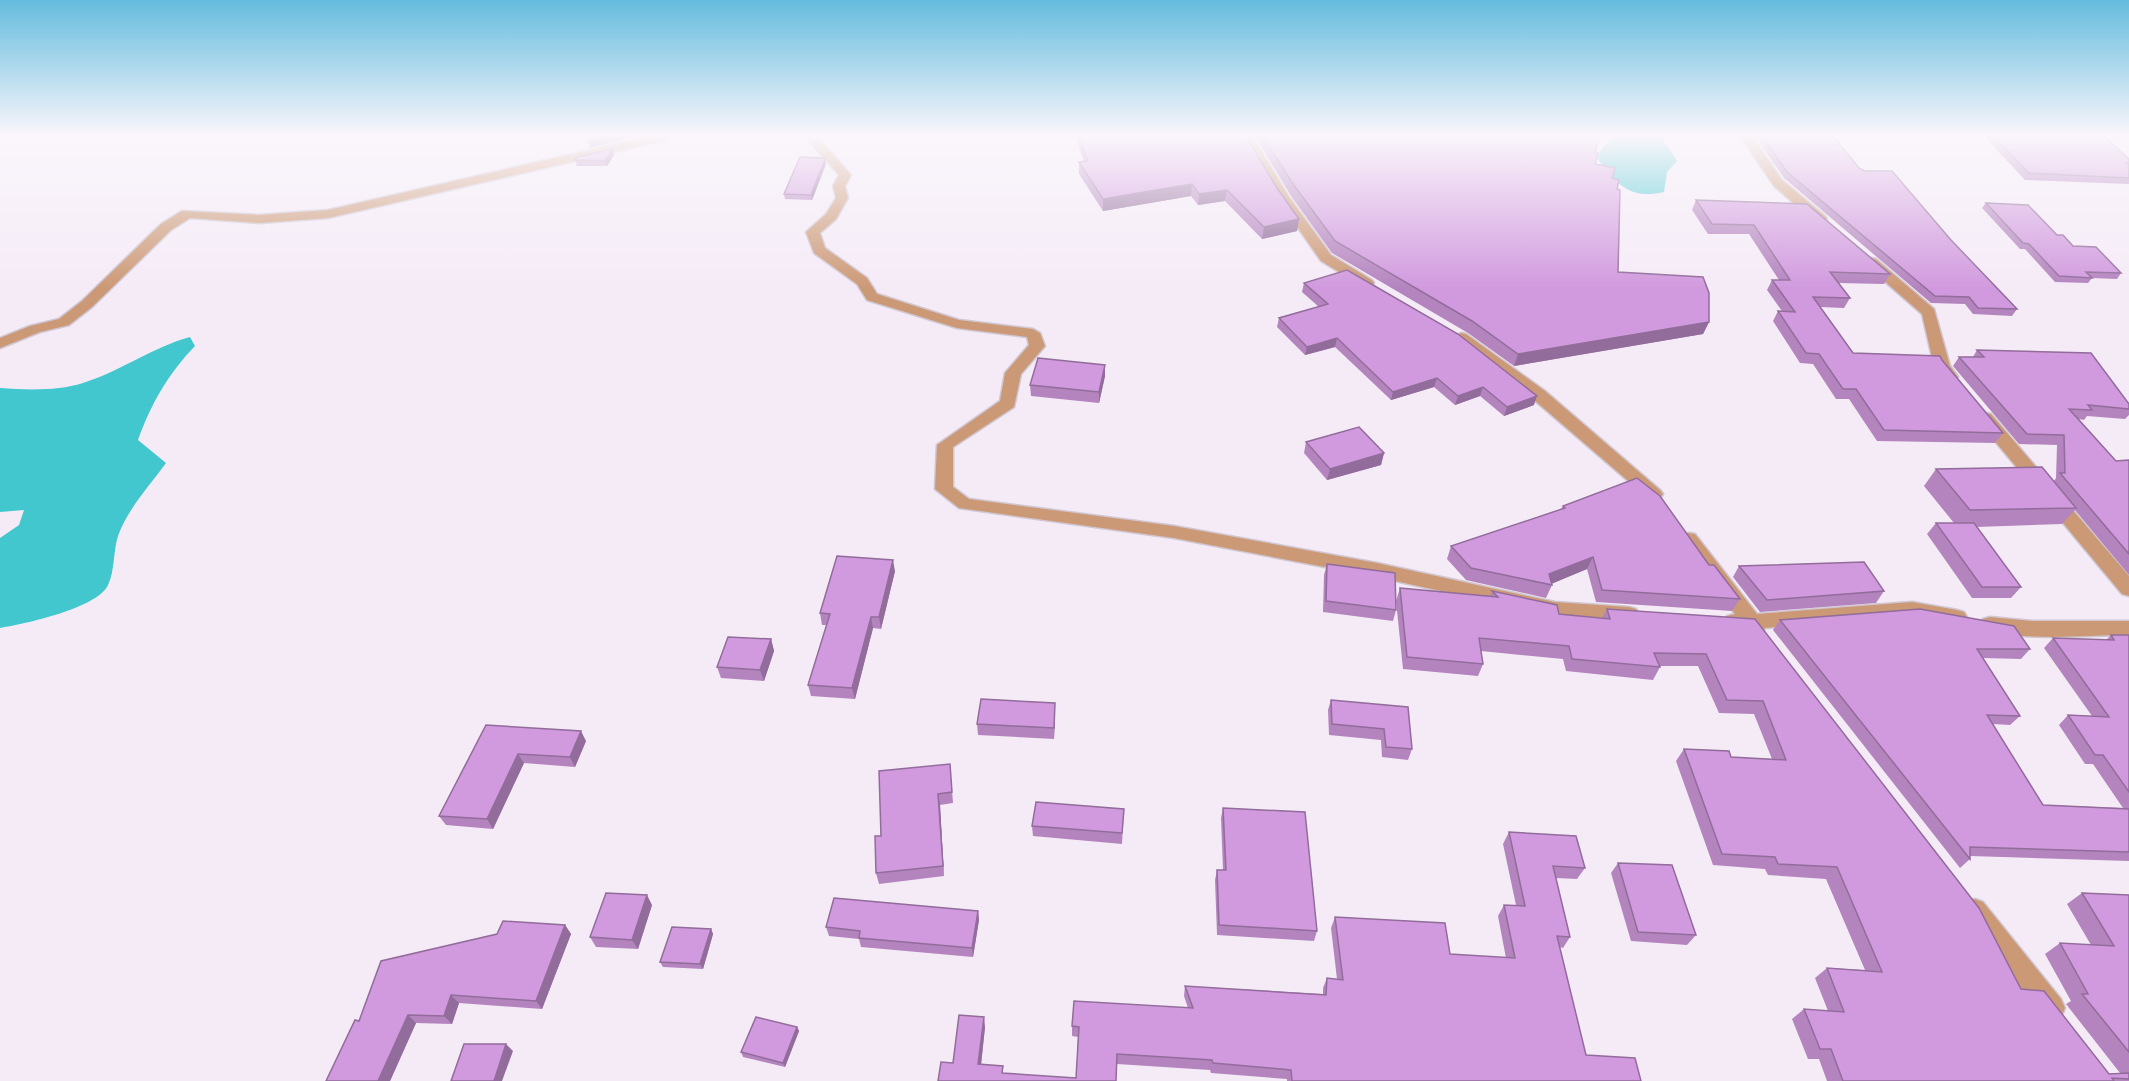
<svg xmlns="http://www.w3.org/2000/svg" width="2129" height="1081" viewBox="0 0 2129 1081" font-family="Helvetica,sans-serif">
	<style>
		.water { fill: #42c7ce }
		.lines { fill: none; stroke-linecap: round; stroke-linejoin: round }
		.minor-casing { stroke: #d0c7d2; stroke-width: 3 }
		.minor { fill: #cc9976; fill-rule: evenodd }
		.wall { fill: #b484bf }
		.shaded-wall { fill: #926c9b }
		.building { fill: #d19ade; stroke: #926c9b; stroke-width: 1.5 }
	</style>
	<rect width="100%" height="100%" fill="#f5ebf7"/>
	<!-- water -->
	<g class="water">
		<path d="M1616,136H1663L1664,141L1677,161L1667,172L1664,192C1629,200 1617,184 1597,158L1602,148Z"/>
		<path d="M190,337L195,346C168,374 151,404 138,440L166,463C150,485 127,510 118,536C113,551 115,570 108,585C98,608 24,624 0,628V538L19,525L24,510L0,512V388C27,390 58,391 83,383C121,371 153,347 190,337Z"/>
	</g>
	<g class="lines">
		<defs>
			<g id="minor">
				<polygon points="650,136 673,136 667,140 328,218 259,223 190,218 171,230 92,307 69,325 40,332 0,348 0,338 30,326 59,319 82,301 161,224 182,211 259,215 328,210"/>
				<polygon points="804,136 817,136 851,175 845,186 848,198 836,219 820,233 825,248 867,278 877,294 959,320 1033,329 1040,333 1045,346 1021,374 1014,407 953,447 953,487 969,499 1174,526 1377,563 1555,602 1629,607 1636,609 1639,614 1636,619 1629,621 1555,616 1377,577 1174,538 959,508 935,489 937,445 1000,401 1005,373 1029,345 1027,337 957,328 867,300 857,284 814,253 806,232 826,214 836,198 833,186 839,175"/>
				<polygon points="1240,136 1252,136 1289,197 1331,255 1372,280 1374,283 1372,286 1362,286 1321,261 1277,198"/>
				<polygon points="1740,136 1752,136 1782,180 1825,216 1827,219 1825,222 1815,222 1774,186"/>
				<polygon points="1871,258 1876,259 1934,309 1950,366 1958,377 1955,380 1945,380 1934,366 1922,314 1866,265 1864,262 1866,259"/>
				<polygon points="1461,333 1466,334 1545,391 1660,490 1663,494 1660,498 1648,498 1533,399 1456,340 1454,337"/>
				<polygon points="1985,413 1991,414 2129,576 2129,596 2122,594 1979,422 1977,418 1979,414"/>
				<polygon points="1689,533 1695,534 1757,614 1912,602 1957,610 1964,612 1967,617 1964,622 1957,624 1912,616 1765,628 1763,632 1756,634 1747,629 1727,626 1724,621 1727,616 1735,614 1680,539 1683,534"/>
				<path d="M1990,617L2032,621H2129V635C2087,635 2023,642 1983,629L1980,624L1983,619Z"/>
				<polygon points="1975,899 1983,902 2061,999 2065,1008 2061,1017 2052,1021 2043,1017 1967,918 1963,910 1967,902"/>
			</g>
		</defs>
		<!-- minor casing -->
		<use href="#minor" class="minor-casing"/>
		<!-- minor -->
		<use href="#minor" class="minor"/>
	</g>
	<!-- wall -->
	<g class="wall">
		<polygon points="1075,136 1246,136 1277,188 1299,219 1297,231 1262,239 1225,201 1198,205 1191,196 1103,211 1079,174 1079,162 1084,161"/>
		<polygon points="1255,136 1600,136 1595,152 1595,164 1612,178 1617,189 1618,272 1709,322 1703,334 1514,366 1468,333 1332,253 1291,196"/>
		<polygon points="1755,136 1833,136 1859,168 1951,240 2017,309 2012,316 1973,314 1965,304 1931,303 1784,178"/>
		<polygon points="1984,136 2104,136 2129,159 2129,184 2025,180"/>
		<polygon points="612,149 614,155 607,166 577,166 575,160"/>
		<polygon points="826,164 812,200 785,199 784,194"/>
		<polygon points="1696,200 1890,274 1884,284 1838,283 1850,298 1844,308 1820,307 1853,353 1942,360 2003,433 1995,443 1877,441 1849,399 1836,399 1813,364 1800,363 1773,321 1778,311 1782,311 1767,290 1772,280 1779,280 1749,234 1708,234 1692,210"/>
		<polygon points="1986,203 2057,235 2073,246 2121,273 2117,279 2092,278 2088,283 2055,282 2025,249 2020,249 1982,208"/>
		<polygon points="1304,283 1534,405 1504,416 1480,396 1455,405 1434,387 1391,400 1335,347 1305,355 1277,327 1279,318 1319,307 1302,292"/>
		<polygon points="1977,350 2129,404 2129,415 2125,419 2087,416 2084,420 2079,419 2116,461 2129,460 2129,575 2075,510 2062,524 1976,527 2021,587 2011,598 1972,598 1927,534 1936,523 1954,523 1924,486 1936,469 2054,481 2056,478 2057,445 2019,444 1953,366 1959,357 1973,357"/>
		<polygon points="1105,365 1105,376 1099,403 1031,396 1030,385"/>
		<polygon points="1306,442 1384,453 1381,465 1327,480 1304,453"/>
		<polygon points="1563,506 1709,565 1740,599 1732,611 1596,602 1587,569 1552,583 1552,585 1546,598 1466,580 1447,559 1451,546 1561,509"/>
		<polygon points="1327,564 1396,610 1393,621 1323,612 1324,575"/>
		<polygon points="1739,566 1884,591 1876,603 1760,612 1733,577"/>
		<polygon points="895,571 881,629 873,628 855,699 811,696 808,685 827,625 822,625 820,613"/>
		<polygon points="1400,588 1490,596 1492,591 1559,614 1602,618 1607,609 1755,619 2021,989 2109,1074 2120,1073 2066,1004 2071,1001 2045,954 2060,943 2091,945 2067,904 2082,893 2129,895 2129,1081 1827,1081 1819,1059 1808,1059 1792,1019 1804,1009 1828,1011 1815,978 1827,968 1865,970 1826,879 1768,875 1765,869 1713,865 1676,761 1684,749 1731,757 1772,759 1754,714 1719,713 1698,666 1659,666 1660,667 1653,680 1566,671 1563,659 1481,651 1483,664 1478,676 1403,669 1396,601"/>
		<polygon points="1780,620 2030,649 2021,659 1983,658 2020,716 2010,725 1993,724 2043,805 2123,808 2093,764 2085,764 2059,725 2068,715 2092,716 2044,648 2053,638 2106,640 2111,635 2129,635 2129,861 1970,856 1970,859 1960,868 1773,630"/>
		<polygon points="771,639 774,651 764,681 721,678 717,667"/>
		<polygon points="1331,700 1408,707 1412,749 1408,760 1382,757 1381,740 1329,735 1328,710"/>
		<polygon points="1055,714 1054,739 978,735 977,724"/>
		<polygon points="486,725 586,741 575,767 524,763 493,829 446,825 439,816"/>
		<polygon points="950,764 953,803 940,805 944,876 879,884 876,873 881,836"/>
		<polygon points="1223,808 1317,931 1314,941 1217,935 1215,880 1217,870 1223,870 1221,818"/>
		<polygon points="1124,809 1122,844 1033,836 1032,826"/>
		<polygon points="1509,832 1585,868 1577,879 1556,878 1570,937 1563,948 1560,947 1586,1055 1641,1081 1287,1081 1287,1079 1211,1073 1210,1070 1117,1064 1116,1081 938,1081 953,1063 985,1027 981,1065 1003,1073 1076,1078 1078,1037 1072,1036 1072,1026 1188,1008 1184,996 1185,986 1323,994 1323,988 1327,978 1337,979 1331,928 1335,917 1450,954 1506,958 1498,916 1504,905 1516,905 1503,844"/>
		<polygon points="1618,863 1696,935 1687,945 1631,941 1611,873"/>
		<polygon points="652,905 638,949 596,947 590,937"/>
		<polygon points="978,911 979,920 973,957 861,947 859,939 829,936 826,927"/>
		<polygon points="565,925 571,934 542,1009 459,1003 452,1024 416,1023 390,1081 326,1081 359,1021"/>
		<polygon points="711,929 713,934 703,969 663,967 660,962"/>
		<polygon points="797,1027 799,1031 785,1067 743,1057 741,1052"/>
	</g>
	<!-- shaded-wall -->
	<g class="shaded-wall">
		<polygon points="615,136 625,136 623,140 590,148 588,142"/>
		<polygon points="612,149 614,155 607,166 605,161"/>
		<polygon points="825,159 826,164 812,200 811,195"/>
		<polygon points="1192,184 1191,196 1103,211 1103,199"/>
		<polygon points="1227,190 1225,201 1198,205 1199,194"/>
		<polygon points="1299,219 1297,231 1262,239 1264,227"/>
		<polygon points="1709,322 1703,334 1514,366 1518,354"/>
		<polygon points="1337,338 1335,347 1305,355 1307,347"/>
		<polygon points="1105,365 1105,376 1099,403 1099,392"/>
		<polygon points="1437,378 1434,387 1391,400 1393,392"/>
		<polygon points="1483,387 1480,396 1455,405 1458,396"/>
		<polygon points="1537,396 1534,405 1504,416 1507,407"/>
		<polygon points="1384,453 1381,465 1327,480 1330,469"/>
		<polygon points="1593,557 1587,569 1549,585 1549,574"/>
		<polygon points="893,560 895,571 881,629 879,617"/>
		<polygon points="871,617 873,628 855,699 852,688"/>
		<polygon points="771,639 774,651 764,681 760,670"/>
		<polygon points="1055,703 1055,714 1054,739 1054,728"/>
		<polygon points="581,731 586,741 575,767 570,757"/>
		<polygon points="518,754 524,763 493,829 487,819"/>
		<polygon points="938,794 940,805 944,876 943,866"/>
		<polygon points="647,895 652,905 638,949 632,940"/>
		<polygon points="978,911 979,920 973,957 972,948"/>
		<polygon points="565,925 571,934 542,1009 536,1001"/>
		<polygon points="711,929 713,934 703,969 700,964"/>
		<polygon points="451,995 459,1003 452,1024 444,1016"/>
		<polygon points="408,1015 416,1023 390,1081 378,1081"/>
		<polygon points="984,1017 985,1027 980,1074 978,1064"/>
		<polygon points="797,1027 799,1031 785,1067 783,1063"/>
		<polygon points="506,1044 513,1051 502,1081 494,1081"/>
	</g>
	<!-- building -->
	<g class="building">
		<polygon points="592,136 615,136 588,142"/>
		<polygon points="1079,136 1246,136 1277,188 1299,219 1264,227 1227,190 1199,194 1192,184 1103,199 1079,162 1088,161"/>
		<polygon points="1263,136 1600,136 1595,152 1598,153 1595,164 1615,168 1612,178 1619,180 1617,189 1620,190 1618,272 1703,277 1709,293 1709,322 1518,354 1472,321 1335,241 1293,184"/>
		<polygon points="1762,136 1833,136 1859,168 1865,171 1892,171 1951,240 2017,309 1978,308 1969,297 1935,296 1787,172"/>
		<polygon points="1993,136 2104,136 2129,159 2129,163 2126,163 2129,165 2129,178 2029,173"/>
		<polygon points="612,149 605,161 575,160 577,157"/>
		<polygon points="800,157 824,158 825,159 811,195 784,194"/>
		<polygon points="1696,200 1807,204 1890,274 1830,272 1850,298 1813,297 1853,353 1940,356 1942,360 2003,433 1884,430 1856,389 1843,389 1819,354 1806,353 1778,311 1795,312 1772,280 1790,280 1754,225 1712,224"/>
		<polygon points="1986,203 2028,205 2057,235 2063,235 2073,246 2096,247 2121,273 2086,272 2092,278 2059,276 2029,244 2023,243"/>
		<polygon points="1347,270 1458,334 1537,396 1507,407 1483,387 1458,396 1437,378 1393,392 1337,338 1307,347 1279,318 1328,304 1304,283"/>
		<polygon points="1977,350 2091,353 2129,404 2129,409 2088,405 2092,410 2069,409 2116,461 2129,460 2129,554 2060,473 2065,473 2064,435 2027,434 1959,357 1984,357"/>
		<polygon points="1038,358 1105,365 1099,392 1030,385"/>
		<polygon points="1359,427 1384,453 1330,469 1306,442"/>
		<polygon points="2042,467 2076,508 1970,510 1936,469"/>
		<polygon points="1637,478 1660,496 1709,565 1714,565 1740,599 1602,590 1593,557 1549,574 1552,585 1471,568 1451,546 1565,508 1563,506"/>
		<polygon points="1936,523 1974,523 2021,587 1982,587"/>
		<polygon points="837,556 893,560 879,617 871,617 852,688 808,685 830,614 820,613"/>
		<polygon points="1864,562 1884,591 1767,600 1739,566"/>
		<polygon points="1327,564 1395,573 1396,610 1326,601"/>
		<polygon points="1400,588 1498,597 1492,591 1557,605 1559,614 1610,619 1607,609 1755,619 1979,908 2021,989 2044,991 2109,1074 2129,1073 2129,1079 2112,1078 2114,1081 1843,1081 1831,1049 1820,1049 1804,1009 1844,1012 1827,968 1882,972 1837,867 1778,864 1775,857 1722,854 1684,749 1729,751 1731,757 1786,760 1763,701 1727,700 1706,654 1654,653 1660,667 1572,659 1569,646 1479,638 1483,664 1407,657"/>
		<polygon points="1920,609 2014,626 2030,649 1977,649 2020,716 1987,715 2043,805 2129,809 2129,852 1970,847 1970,859 1780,620"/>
		<polygon points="2111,635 2129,635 2129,792 2103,755 2095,755 2068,715 2109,717 2053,638 2114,640"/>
		<polygon points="728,637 771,639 760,670 717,667"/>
		<polygon points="981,699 1055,703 1054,728 977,724"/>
		<polygon points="1331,700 1408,707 1412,749 1386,747 1384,729 1332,724"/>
		<polygon points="486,725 581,731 570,757 518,754 487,819 439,816"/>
		<polygon points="950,764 952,792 938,794 943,866 876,873 875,836 881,836 879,771"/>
		<polygon points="1036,802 1124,809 1122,833 1032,826"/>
		<polygon points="1223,808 1305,812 1317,931 1219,925 1217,870 1226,870"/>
		<polygon points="1509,832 1576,836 1585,868 1553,866 1570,937 1557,936 1586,1055 1635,1058 1641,1081 1292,1081 1291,1070 1213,1063 1212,1060 1117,1054 1116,1081 938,1081 941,1062 953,1063 959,1015 984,1017 978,1064 1003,1066 1002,1073 1076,1078 1079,1027 1072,1026 1074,1001 1193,1008 1185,986 1326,995 1327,978 1343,980 1335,917 1445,923 1450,954 1515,958 1504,905 1525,906"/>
		<polygon points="1618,863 1672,865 1696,935 1638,932"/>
		<polygon points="606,893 647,895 632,940 590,937"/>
		<polygon points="2082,893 2129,895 2129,1052 2082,994 2088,994 2060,943 2114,946"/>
		<polygon points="834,898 978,911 972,948 859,938 860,931 826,927"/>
		<polygon points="503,921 565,925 536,1001 451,995 444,1016 408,1015 378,1081 326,1081 355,1020 359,1021 381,961 497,934"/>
		<polygon points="672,927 711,929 700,964 660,962"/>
		<polygon points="756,1017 797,1027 783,1063 741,1052"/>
		<polygon points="464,1044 506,1044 494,1081 451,1081"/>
	</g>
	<!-- sky -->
	<linearGradient id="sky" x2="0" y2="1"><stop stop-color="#65bcde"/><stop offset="0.47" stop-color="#faf6fb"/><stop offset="1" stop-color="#faf6fb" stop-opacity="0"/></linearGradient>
	<rect width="2129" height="288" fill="url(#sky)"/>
</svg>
